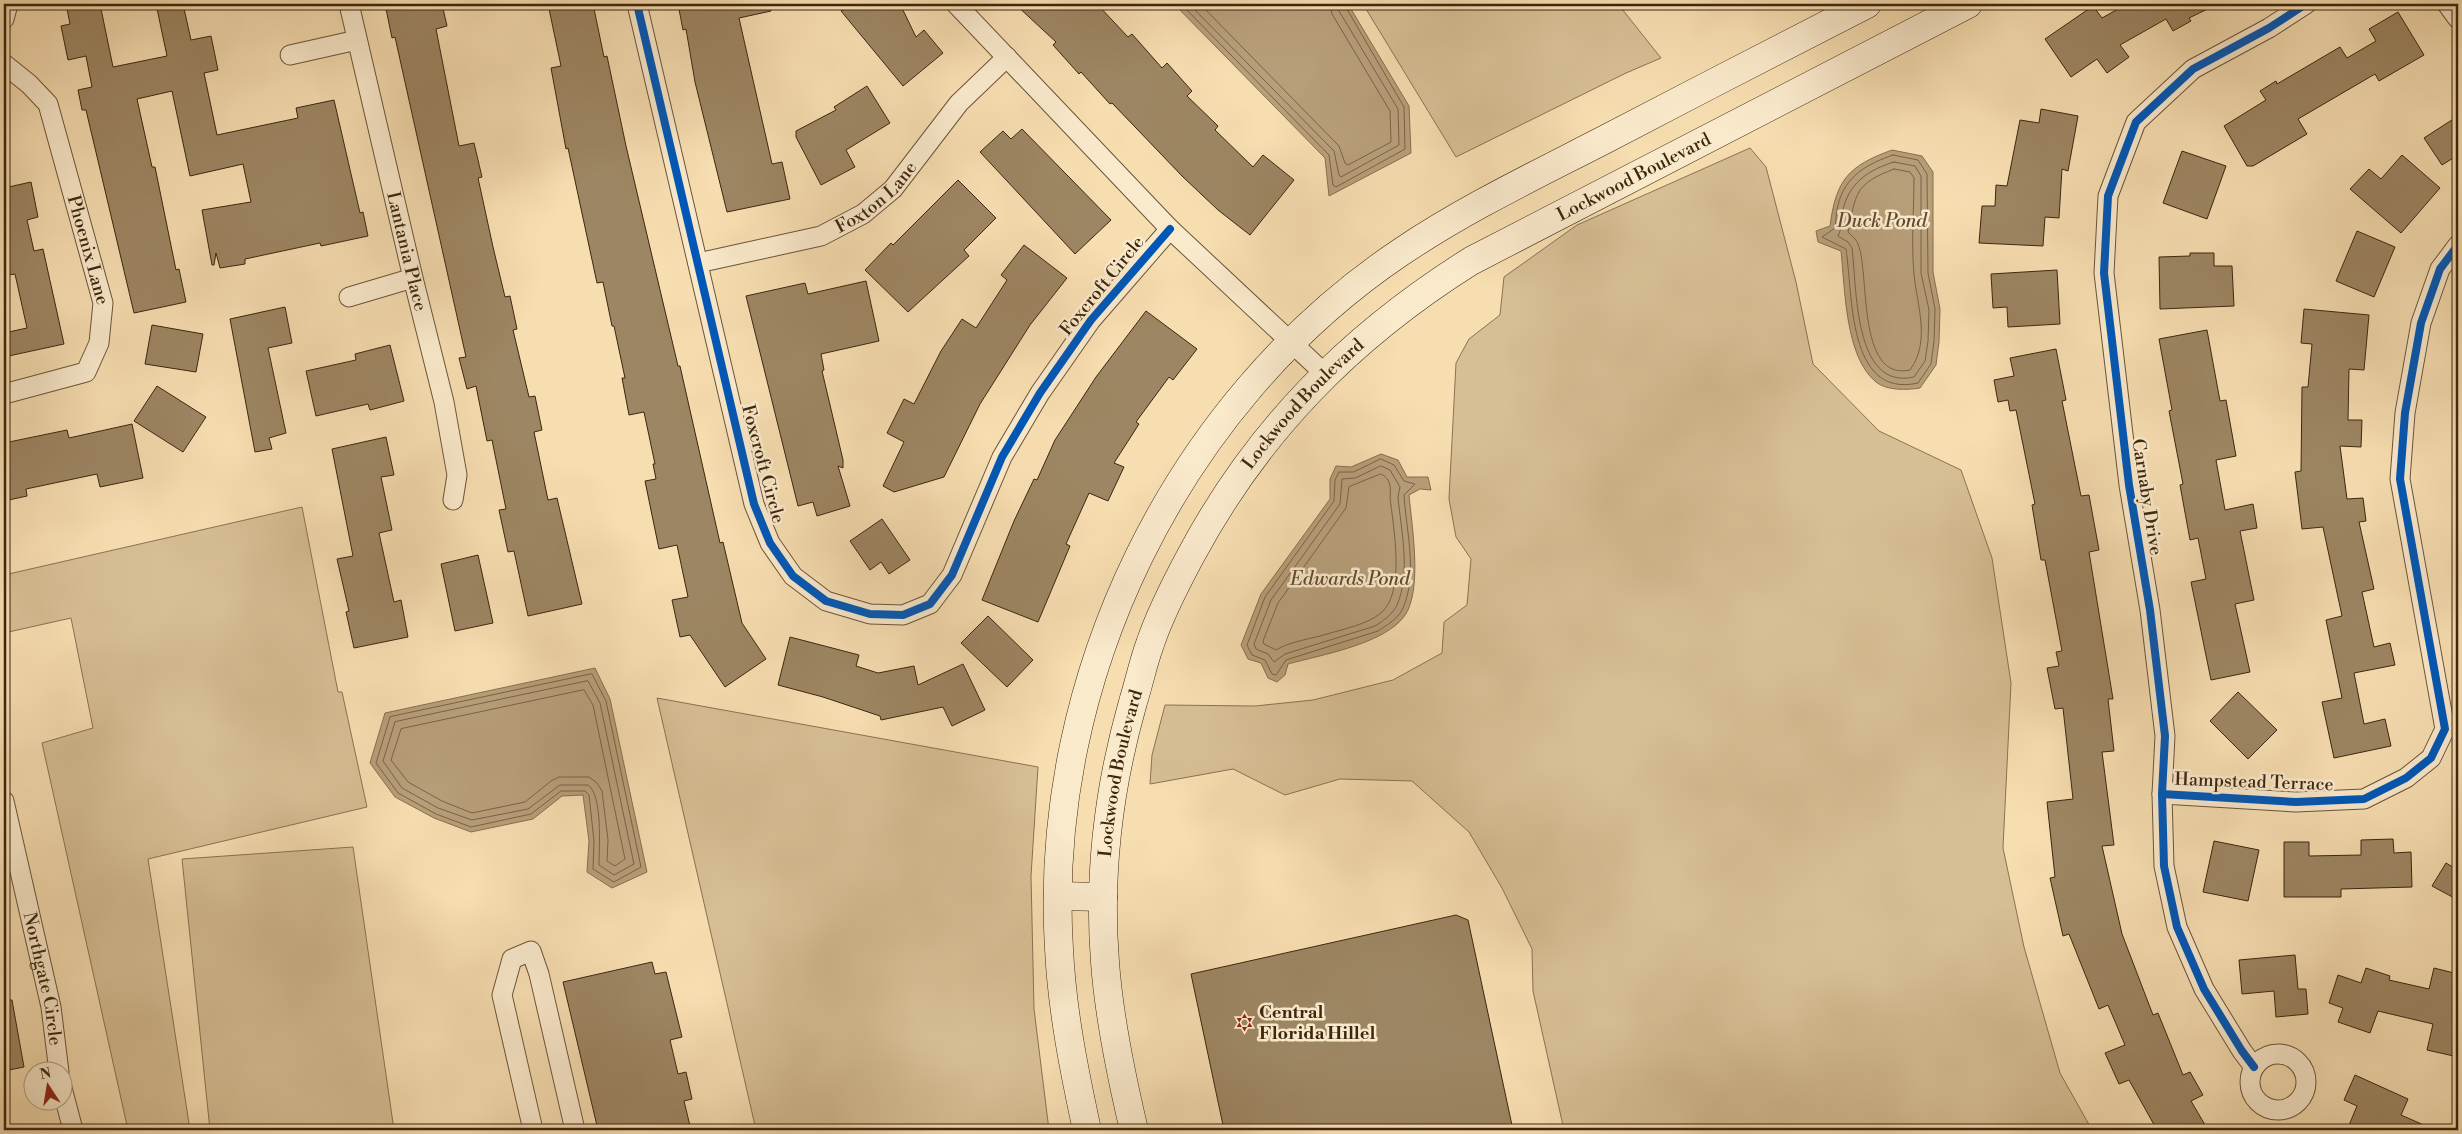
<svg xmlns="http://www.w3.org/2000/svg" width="2462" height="1134" viewBox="0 0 2462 1134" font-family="'Libre Bodoni',serif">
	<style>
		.green { fill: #d7bf95; stroke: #8a7252 }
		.water { fill: #b79f7a; stroke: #866f4f }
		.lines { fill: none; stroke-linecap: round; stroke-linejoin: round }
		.shore { stroke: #7a6244; stroke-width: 1 }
		.building { fill: #9d8663; stroke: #3c260f }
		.minor-casing { stroke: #6b5438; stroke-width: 21 }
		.secondary-casing { stroke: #3c260f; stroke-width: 29 }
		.minor { stroke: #faeacc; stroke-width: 19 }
		.secondary { stroke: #faeacc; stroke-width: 28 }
		.cycleway-casing { stroke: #faeacc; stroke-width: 11 }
		.cycleway { stroke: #0057b8; stroke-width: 8 }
		.labels { text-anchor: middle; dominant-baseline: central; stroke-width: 5; stroke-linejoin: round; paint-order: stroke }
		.street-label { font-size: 18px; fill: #3c260f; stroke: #faeacc }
		.poi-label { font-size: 18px; font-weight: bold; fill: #3c260f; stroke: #faeacc; text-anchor: start }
		.water-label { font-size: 19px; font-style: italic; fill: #614a2f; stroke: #faeacc }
	</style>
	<rect width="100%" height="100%" fill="#f7deb1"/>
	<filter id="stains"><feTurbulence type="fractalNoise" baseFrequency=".004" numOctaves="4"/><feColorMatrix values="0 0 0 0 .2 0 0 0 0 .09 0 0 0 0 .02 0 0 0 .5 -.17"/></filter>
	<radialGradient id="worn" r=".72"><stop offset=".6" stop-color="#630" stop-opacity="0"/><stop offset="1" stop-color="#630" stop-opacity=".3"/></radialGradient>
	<!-- green -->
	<g class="green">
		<polygon points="1363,4 1618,4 1661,58 1626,73 1456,157"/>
		<polygon points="1750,148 1766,167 1796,282 1813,364 1879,431 1961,470 1992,558 2011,683 2003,848 2024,947 2060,1073 2092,1130 1564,1130 1533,991 1532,949 1502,888 1469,832 1412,781 1340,779 1285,795 1233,769 1150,784 1152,755 1165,705 1255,706 1313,700 1393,680 1442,653 1444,622 1467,605 1471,559 1456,537 1449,499 1456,363 1469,339 1500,315 1504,277 1577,225"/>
		<polygon points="302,507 338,692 342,692 367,807 148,859 190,1130 128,1130 42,743 93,728 71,618 4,633 4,575"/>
		<polygon points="657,698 1038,767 1031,876 1034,1009 1049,1130 756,1130"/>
		<polygon points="353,847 394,1130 210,1130 182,859"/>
	</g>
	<!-- water -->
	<g class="water">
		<polygon points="1174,4 1348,4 1409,106 1411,153 1329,196 1325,158"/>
		<path d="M1892,150L1922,156L1933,172V272L1940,309L1939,342L1936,365L1920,388C1907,390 1887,391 1876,382C1845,357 1845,288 1841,251L1818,242L1816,231L1830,226C1836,180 1848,166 1892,150Z"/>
		<path d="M1381,454L1398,460L1407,477H1428L1431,490L1420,489L1409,495C1412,527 1421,581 1408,610C1393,643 1320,655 1288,664L1285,675L1277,682L1268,678L1261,663L1248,659L1241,645L1261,594L1330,499V479L1336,466L1351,467Z"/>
		<polygon points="595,668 610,699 647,872 612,888 587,872 589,841 583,795 562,796 533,819 471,832 434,818 395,797 370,763 385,713"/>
	</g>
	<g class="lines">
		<!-- shore -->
		<g class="shore">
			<polyline points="1181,4 1329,155 1333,185 1336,187 1405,149 1404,107 1344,4"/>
			<polyline points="1189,4 1334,151 1339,175 1341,177 1399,145 1398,109 1339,11 1338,4"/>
			<polyline points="1200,4 1339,146 1345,163 1348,165 1391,142 1390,111 1332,14 1330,4"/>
			<path d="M1893,155L1918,160L1927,174L1928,273L1935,309L1934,341L1931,364L1918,383C1847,399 1853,294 1846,249L1822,237L1835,228C1836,221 1836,213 1838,205C1845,176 1867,164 1893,155Z"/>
			<path d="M1894,162L1915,166L1921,176V273L1929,310L1928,341L1925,361L1914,377C1853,391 1857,286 1852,248L1848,242L1838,236C1843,226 1841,216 1844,206C1851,181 1871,169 1894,162Z"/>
			<path d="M1894,169L1910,172L1914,178C1914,210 1911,242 1914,274C1917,306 1931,341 1910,370C1856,382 1870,271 1858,244C1856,239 1852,236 1848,232C1856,194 1854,184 1894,169Z"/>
			<path d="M1381,459L1394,465L1404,481L1415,484L1404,495C1406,530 1418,574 1403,608C1399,618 1387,625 1378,631L1286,660L1276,675L1272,674L1265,660L1252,655L1247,645L1265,597L1334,501L1335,480L1339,472H1353Z"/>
			<path d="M1381,466L1390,470L1400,487L1398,497C1401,530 1411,573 1397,605C1393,614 1383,621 1375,626L1285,654L1274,662L1268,654L1256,649L1254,644L1271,600L1340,504L1342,479L1355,478Z"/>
			<path d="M1381,474C1391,478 1391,489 1390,497C1393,526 1406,592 1381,613C1368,624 1344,629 1327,634C1311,639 1291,641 1276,650L1264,644L1263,641L1278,603L1346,508L1349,487Z"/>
			<polygon points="592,674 606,701 641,867 614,882 593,869 594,841 589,795 585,791 561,791 531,814 471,827 436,814 398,793 376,763 390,717"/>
			<path d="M588,681L600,703L634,864L614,875L599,865C599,848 603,795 588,785H560L528,809L472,820L438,808L402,788L383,761L395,722Z"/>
			<polygon points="584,690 593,705 625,859 615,866 607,861 608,840 602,791 597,783 589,777 559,777 551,781 525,802 472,813 442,801 408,782 391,760 401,729"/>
		</g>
	</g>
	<!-- building -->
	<g class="building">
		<polygon points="66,4 100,4 113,67 167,56 156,4 183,4 191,40 211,36 218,70 204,73 217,135 298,118 296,108 334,100 360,213 363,212 368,236 321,246 320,243 245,259 245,264 220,268 216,253 214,265 212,265 202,210 251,202 243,164 190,176 172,91 137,99 152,167 155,167 176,270 179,269 186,302 134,313 86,110 82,110 78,90 92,87 86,56 68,60 61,26 70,24"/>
		<polygon points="385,4 442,4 447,26 436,29 459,146 474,143 482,177 478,178 493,247 505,297 510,296 517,329 513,330 529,397 535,396 542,430 534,432 548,500 557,498 582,604 528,616 514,551 508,552 499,510 506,509 492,440 487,441 476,386 467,389 459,358 466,357 395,37 392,38"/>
		<polygon points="548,4 593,4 604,57 607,56 626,146 678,366 680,366 720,543 723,542 742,623 766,659 725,687 690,635 680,637 672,600 688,597 677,545 659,549 645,481 656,479 653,464 655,464 644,412 629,415 622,378 625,378 614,326 612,326 603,282 597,283 568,148 566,149 551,68 561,66"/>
		<polygon points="678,4 771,4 771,11 739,18 772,164 782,162 790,199 727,212 695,82 686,29 683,30"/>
		<polygon points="857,4 900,4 916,37 924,30 943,53 903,86 841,11"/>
		<polygon points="1015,4 1097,4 1128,37 1132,34 1162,68 1167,63 1192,91 1187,96 1218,126 1215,130 1253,167 1263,155 1294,180 1250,235 1218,210 1183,177 1112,103 1110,104 1081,72 1079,74 1053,45 1056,42"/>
		<polygon points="2127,4 2218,4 2189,18 2191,21 2173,31 2166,19 2120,45 2129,57 2107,73 2097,59 2071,77 2045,39 2093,6 2102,18"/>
		<polygon points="2398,12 2424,55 2379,81 2375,74 2298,119 2307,134 2253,166 2247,166 2224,126 2266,100 2260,91 2276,81 2277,84 2340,47 2347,58 2376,41 2369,29"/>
		<polygon points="867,86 890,123 846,150 855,167 821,185 796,137 796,131 836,110 834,107"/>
		<polygon points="2041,109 2078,116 2068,171 2062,169 2059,218 2045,217 2043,246 1979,243 1982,206 1995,206 1996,185 2007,186 2020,120 2039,123"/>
		<polygon points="2458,116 2458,155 2442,165 2424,138"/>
		<polygon points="1022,129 1111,220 1075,254 980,152 1003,131 1011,139"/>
		<polygon points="2182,151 2226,166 2207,219 2163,203"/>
		<polygon points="2402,155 2440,188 2401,233 2350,189 2369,169 2381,179"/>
		<polygon points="958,180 996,218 964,250 969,256 908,312 865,270 891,243 893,245"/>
		<polygon points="31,182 38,217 27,220 34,251 43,249 64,344 4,357 4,333 27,328 15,274 8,275 4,253 4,188"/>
		<polygon points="2357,231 2395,247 2374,297 2336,281"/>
		<polygon points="1024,245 1067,278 1030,325 980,404 944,477 894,492 883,486 904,442 887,433 904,399 914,404 941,351 962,319 976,328 1007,280 1001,275"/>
		<polygon points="2190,253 2214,253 2214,266 2232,266 2234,306 2160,309 2159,257 2190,256"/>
		<polygon points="2057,270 2060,324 2008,327 2007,307 1993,308 1991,274"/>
		<polygon points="866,281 879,341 821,354 824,370 822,371 843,460 843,468 838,466 850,506 817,516 813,502 798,506 746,296 805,283 808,294"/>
		<polygon points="285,307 292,343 268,348 286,433 269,438 272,449 255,452 230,319"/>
		<polygon points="2304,309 2369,315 2364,370 2349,369 2348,420 2362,420 2361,447 2340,446 2347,499 2363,498 2366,521 2359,522 2374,589 2362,592 2374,647 2390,643 2395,665 2354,673 2364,724 2385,719 2391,746 2334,758 2322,702 2342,698 2326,620 2342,616 2323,527 2302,529 2295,472 2301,471 2302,387 2308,387 2312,344 2301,343"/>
		<polygon points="1146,311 1197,349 1173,380 1169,377 1136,422 1139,424 1114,463 1124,467 1108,501 1089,493 1066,544 1070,546 1038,622 982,600 1014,521 1034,479 1037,480 1055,440 1096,377"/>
		<polygon points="152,325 203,334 196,372 145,364"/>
		<polygon points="2207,330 2220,401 2226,400 2236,456 2216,460 2225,510 2253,504 2257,528 2240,531 2254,600 2235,604 2250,672 2211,680 2191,582 2206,579 2198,538 2190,540 2180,485 2183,484 2169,411 2172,410 2159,339"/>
		<polygon points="390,345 404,401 370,410 368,404 316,416 306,371 356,360 355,354"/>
		<polygon points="2056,349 2066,400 2062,401 2081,496 2089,495 2099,550 2089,552 2113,699 2108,699 2114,751 2102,752 2114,845 2102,846 2122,934 2153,1015 2158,1013 2183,1075 2190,1072 2203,1095 2191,1101 2208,1130 2157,1130 2129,1080 2119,1084 2105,1053 2125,1045 2108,1005 2099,1009 2069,934 2063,936 2050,878 2055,877 2047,802 2073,799 2063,708 2055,709 2047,668 2059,666 2056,652 2062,651 2045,560 2041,560 2032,505 2035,504 2016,410 2010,411 2008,400 1998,402 1994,380 2014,376 2010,358"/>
		<polygon points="157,386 206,417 183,452 134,421"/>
		<polygon points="132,424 143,478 100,487 97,474 26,489 27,496 4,501 4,443 67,430 69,438"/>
		<polygon points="386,437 394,475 381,477 392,530 379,533 394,602 401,600 408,637 354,648 346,612 349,611 337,559 353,556 332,449"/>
		<polygon points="882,519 910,560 889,574 881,562 870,570 850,541"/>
		<polygon points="478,555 493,623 455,631 441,564"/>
		<polygon points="988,616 1033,660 1007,687 961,643"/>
		<polygon points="790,637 859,655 856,666 878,673 914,666 918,685 963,664 985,710 952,726 943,707 881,720 880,716 823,697 778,685"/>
		<polygon points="2238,692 2277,730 2248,759 2210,721"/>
		<polygon points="2393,839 2394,853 2411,852 2412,887 2341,889 2341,897 2284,897 2284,842 2309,842 2309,856 2361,855 2361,840"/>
		<polygon points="2214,841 2259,850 2248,901 2203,892"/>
		<polygon points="2446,863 2458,870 2458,900 2432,886"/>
		<polygon points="1456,915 1468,920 1513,1130 1224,1130 1191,974"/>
		<polygon points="2295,955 2298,989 2306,989 2308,1014 2276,1017 2274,991 2242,994 2239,960"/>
		<polygon points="652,962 655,974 666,972 682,1037 670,1040 678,1074 686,1072 692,1099 684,1101 691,1130 598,1130 563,982"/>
		<polygon points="2366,968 2390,976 2389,980 2429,989 2434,968 2458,974 2458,1057 2427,1050 2433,1024 2378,1011 2370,1033 2338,1022 2343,1008 2329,1003 2338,975 2361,983"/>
		<polygon points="4,1000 12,1000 24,1067 4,1071"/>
		<polygon points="2355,1075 2408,1099 2401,1115 2435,1130 2347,1130 2357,1106 2344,1100"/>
	</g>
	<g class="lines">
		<defs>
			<g id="minor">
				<path id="s1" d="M349,4L413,278L444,402L457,475L453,500"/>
				<polyline points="637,4 754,504 770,543 793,576 826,601 870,614 903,615 930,604 952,575 1002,457 1040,393 1091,320 1170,229"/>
				<polyline points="956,4 1170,229 1325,374"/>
				<polyline points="2447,4 2458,19"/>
				<polyline points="4,19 8,4"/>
				<polyline points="290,55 357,40"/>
				<path id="s2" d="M4,64L29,84L48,104L103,303L99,343L86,372L4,394"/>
				<path id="s3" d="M698,263L821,236L863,214L893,189L959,103L1007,57"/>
				<polyline points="349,297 413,278"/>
				<polyline points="2162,794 2296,802 2364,799 2406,778 2431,758 2445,729 2400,479 2405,413 2421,323 2440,269 2458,245"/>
				<path id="s4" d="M4,801L51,1007L59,1072"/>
				<circle cx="2278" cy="1082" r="28"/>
				<polyline points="2254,1067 2242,1051 2204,989 2177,927 2164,866 2162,794 2165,736 2150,610 2129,485 2104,273 2108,196 2136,122 2193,69 2269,28 2306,4"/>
				<polyline points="62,1088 73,1130"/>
				<polyline points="533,1130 502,995 512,959 531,951 539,974 575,1130"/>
			</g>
			<g id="secondary">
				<polyline points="1058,896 1103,897"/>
				<path d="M1087,1130C1074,1070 1062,1010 1059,949C1042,679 1176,403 1401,252C1465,209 1534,176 1602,141C1690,95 1779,49 1867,4"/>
				<path id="s5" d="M1134,1130C1121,1075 1109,1018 1105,962C1098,874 1109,786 1133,702C1139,683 1143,663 1150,644C1160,614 1175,585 1190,557C1257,431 1350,337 1471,261L1968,4"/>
			</g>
		</defs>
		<!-- minor casing -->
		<use href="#minor" class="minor-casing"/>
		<!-- secondary casing -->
		<use href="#secondary" class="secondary-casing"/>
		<!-- minor -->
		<use href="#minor" class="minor"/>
		<!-- secondary -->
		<use href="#secondary" class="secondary"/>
		<defs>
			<g id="cycleway">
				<polyline points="637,4 754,504 770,543 793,576 826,601 870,614 903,615 930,604 952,575 1002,457 1040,393 1091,320 1170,229"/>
				<polyline points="2162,794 2296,802 2364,799 2406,778 2431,758 2445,729 2400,479 2405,413 2421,323 2440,269 2458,245"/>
				<polyline points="2254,1067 2242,1051 2204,989 2177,927 2164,866 2162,794 2165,736 2150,610 2129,485 2104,273 2108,196 2136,122 2193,69 2269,28 2306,4"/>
			</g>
		</defs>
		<!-- cycleway casing -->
		<use href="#cycleway" class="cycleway-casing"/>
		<!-- cycleway -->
		<use href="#cycleway" class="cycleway"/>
	</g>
	<!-- icons -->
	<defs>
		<symbol id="synagogue-bare" viewBox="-9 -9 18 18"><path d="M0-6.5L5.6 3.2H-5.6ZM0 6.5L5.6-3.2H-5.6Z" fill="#8f2418" stroke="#faeacc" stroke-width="2.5" paint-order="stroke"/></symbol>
	</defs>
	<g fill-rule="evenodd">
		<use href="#synagogue-bare" x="1232" y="1010" width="25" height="25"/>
	</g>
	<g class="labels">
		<!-- street labels -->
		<g class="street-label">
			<text stroke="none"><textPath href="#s5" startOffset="1186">Lockwood Boulevard</textPath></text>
			<text stroke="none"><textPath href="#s3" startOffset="194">Foxton Lane</textPath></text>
			<text stroke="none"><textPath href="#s2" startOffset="211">Phoenix Lane</textPath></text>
			<text stroke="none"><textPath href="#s1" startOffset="254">Lantania Place</textPath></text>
			<text transform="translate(1102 286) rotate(-51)">Foxcroft Circle</text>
			<text stroke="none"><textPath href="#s5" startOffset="781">Lockwood Boulevard</textPath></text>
			<text transform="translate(763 464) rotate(75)">Foxcroft Circle</text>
			<text transform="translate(2147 497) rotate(81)">Carnaby Drive</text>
			<text stroke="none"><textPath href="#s5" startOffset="361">Lockwood Boulevard</textPath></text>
			<text transform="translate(2254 782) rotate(2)">Hampstead Terrace</text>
			<text stroke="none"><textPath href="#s4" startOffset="182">Northgate Circle</textPath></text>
		</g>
		<!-- poi labels -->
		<g class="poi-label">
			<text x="1259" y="1012">Central<tspan x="1259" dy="21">Florida Hillel</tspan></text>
		</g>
		<!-- water labels -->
		<g class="water-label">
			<text x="1882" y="221">Duck Pond</text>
			<text x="1350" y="579">Edwards Pond</text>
		</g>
	</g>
	<!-- margin -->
	<rect width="2462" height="1134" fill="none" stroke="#f7deb1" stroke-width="20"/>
	<rect x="5" y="5" width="2452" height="1124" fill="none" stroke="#3c260f" stroke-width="2.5"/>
	<rect x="10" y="10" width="2442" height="1114" fill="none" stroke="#3c260f"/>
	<!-- north arrow -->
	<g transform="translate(48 1086) rotate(348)"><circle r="24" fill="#faeacc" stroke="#ae9c80"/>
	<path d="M0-4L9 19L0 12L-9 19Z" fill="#8f2418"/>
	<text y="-8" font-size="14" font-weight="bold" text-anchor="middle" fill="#3c260f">N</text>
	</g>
	<rect width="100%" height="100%" filter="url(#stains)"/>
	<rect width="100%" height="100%" fill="url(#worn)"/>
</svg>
